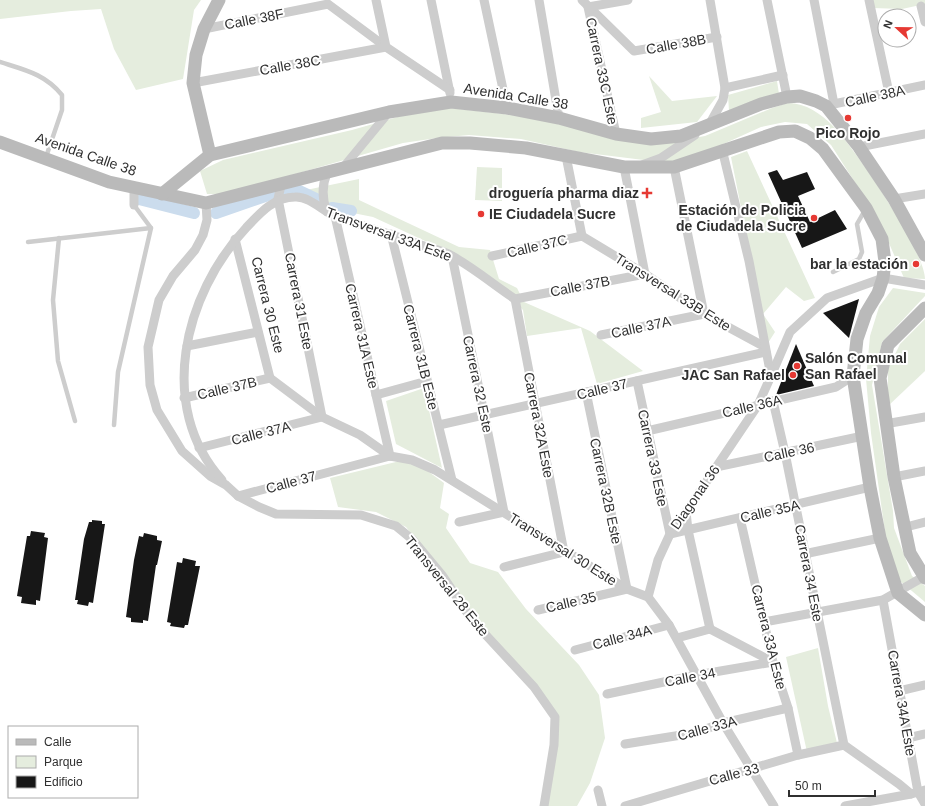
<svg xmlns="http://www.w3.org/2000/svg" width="925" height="806" viewBox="0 0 925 806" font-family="Helvetica,sans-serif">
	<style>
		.green { fill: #e5edde }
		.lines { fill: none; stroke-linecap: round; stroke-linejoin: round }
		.canal { stroke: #cbdced; stroke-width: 12 }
		.building { fill: #171717 }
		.lane { stroke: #cdcdcd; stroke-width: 4.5 }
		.street { stroke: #cdcdcd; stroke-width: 9 }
		.secondary { stroke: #bababa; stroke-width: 13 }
		.poi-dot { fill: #e63933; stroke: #fff; stroke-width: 1.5 }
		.labels { text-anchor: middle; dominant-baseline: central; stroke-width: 4; stroke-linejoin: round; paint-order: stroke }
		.street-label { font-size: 14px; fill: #303030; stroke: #fff }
		.poi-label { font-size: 14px; font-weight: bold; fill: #303030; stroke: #fff; text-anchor: end }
	</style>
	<rect width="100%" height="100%" fill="#fff"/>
	<!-- green -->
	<g class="green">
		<polygon points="0,0 201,0 194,10 183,79 136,90 114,49 101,9 71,11 0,19"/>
		<polygon points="872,0 925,0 925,4 902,9 873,8"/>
		<polygon points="649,76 672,101 717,96 697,122 641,128 641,118 661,112"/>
		<polygon points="777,81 779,94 729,111 728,95"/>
		<path d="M788,103C806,103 821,114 833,126C854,147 925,251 925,279L904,278L879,220L831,145L807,124L785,122L761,127L719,146L668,163L579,152L521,139L469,135L437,138L403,143L226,194H207L200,171L223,160L352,130L401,116L450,108L540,118L665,143L705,136L772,108Z"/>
		<polygon points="747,151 815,298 804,301 786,287 763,314 775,332 768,343 731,157"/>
		<polygon points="477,167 502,168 502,201 475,200"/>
		<polygon points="359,179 359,200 459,247 490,250 499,279 517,288 524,302 590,331 643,371 597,384 581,328 527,336 523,310 491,278 449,252 373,217 343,211 306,190"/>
		<polygon points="893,288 925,293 925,296 882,342 872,385 893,511 894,528 912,576 925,586 925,602 900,581 886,539 871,433 866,379 870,336 879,307"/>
		<polygon points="925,319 925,371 888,406 888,369 900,344"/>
		<polygon points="424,388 442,468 396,444 386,401"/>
		<polygon points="400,461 418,464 444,483 440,508 449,514 446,528 470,563 498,572 526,609 579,665 599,695 605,738 590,783 577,806 545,806 557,718 483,629 454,587 406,527 376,512 338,507 330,478"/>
		<polygon points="818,648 828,706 837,743 807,752 786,657"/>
	</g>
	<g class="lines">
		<!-- canal -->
		<g class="canal">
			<polyline points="286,190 297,190 318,200"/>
			<polyline points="139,199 194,213"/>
			<polyline points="332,208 351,211"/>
			<polyline points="216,213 271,194"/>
		</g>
	</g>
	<!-- building -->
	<g class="building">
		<polygon points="777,170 783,180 807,172 815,189 798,196 810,222 835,210 847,229 802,248 768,173"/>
		<polygon points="859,299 849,338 823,313"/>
		<polygon points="796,344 814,386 776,395"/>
		<polygon points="92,520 102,521 102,524 105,524 93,603 89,602 88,606 77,604 78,600 75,600 84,539 89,522 92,522"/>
		<polygon points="31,531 45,533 44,537 48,538 40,601 36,600 36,605 21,603 22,597 17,596 27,536 30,536"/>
		<polygon points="144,533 157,536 157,540 162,541 157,565 156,565 148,621 143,620 143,623 131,622 131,618 126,617 134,560 139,536 143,537"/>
		<polygon points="183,558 196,561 195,566 200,566 188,625 185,625 184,628 170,626 171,623 167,622 177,562 182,563"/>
	</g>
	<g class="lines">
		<!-- lane -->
		<g class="lane">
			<path d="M0,62C25,70 45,74 62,95V110L46,157"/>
			<polyline points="59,238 53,300 58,361 75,421"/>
			<polyline points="28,242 151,228"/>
			<polyline points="833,272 859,259 862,252 857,224 865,210"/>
			<polyline points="114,425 118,372 151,228 134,205"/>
		</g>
		<!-- street -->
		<g class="street">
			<polyline points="431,0 450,93"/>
			<polyline points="484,0 507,108"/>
			<polyline points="539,0 559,118"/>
			<polyline points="582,0 634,51 717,37"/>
			<polyline points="767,0 787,97"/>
			<polyline points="814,0 834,104"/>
			<polyline points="869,0 889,93"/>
			<polyline points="921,6 925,22"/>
			<polyline points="204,29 328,4 386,47 450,90"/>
			<polyline points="193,83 386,47 376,0"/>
			<polyline points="725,88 783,75"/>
			<polyline points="829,105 925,85"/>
			<polyline points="709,125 723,100 725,88 710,0"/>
			<polyline points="616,134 588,7 628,0"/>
			<polyline points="859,147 925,134"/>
			<polyline points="566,156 582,236"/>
			<polyline points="642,165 661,158 695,135"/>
			<polyline points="342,169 389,112"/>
			<polyline points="894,199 925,194"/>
			<polyline points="206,203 207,220 203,235 195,250 173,276 159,300 148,347 150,385 157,410 182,451 210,476 226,485 238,496 259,507 276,514 361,515 396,526 413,540 442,575 472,620 534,687 555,717 554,745 544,806"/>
			<polyline points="134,205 134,188"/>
			<path d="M327,212C322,199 322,185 327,173"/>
			<polyline points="335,216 390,456"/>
			<polyline points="391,234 452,480"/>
			<polyline points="582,236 645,274 704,314 765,347"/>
			<polyline points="235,239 270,378"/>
			<polyline points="452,256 504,512 459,522"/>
			<polyline points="492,256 582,236"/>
			<polyline points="515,299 645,274 624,167"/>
			<polyline points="601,335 704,314 674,167"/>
			<polyline points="187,346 258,332"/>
			<polyline points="771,376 790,332 827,298 883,278 925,285"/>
			<polyline points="270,378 322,417 360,435 390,456 412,460 435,470 627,589 648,597 669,625 723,723 774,806"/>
			<polyline points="637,381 670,534 870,487"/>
			<polyline points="376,395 427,381"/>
			<polyline points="184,398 270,378"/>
			<polyline points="773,401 785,453 844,745"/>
			<polyline points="885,424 925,417"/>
			<polyline points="439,425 766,352"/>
			<polyline points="647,431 836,387 853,376"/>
			<polyline points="199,448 322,417 278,199 281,185"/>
			<polyline points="716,467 863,436"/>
			<polyline points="894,477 925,471"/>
			<path d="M222,480C156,407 184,294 246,228C260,213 274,197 295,197C309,196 323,211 335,216C364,227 395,235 424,246C433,249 444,251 452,256C474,268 494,285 515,299"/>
			<polyline points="238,496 390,456"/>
			<polyline points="686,512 688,530 710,629"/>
			<polyline points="740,518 773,662 788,708 798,755"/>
			<polyline points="906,527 925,522"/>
			<polyline points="804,554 880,538"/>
			<polyline points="504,567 564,552 515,299"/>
			<polyline points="648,597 658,560 670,534 686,512 758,405 771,376 749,261 722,149"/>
			<polyline points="883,600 918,792 925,804"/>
			<polyline points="538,610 627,589 586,392"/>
			<polyline points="764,622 883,600 925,576"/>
			<polyline points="710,629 773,662"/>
			<polyline points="677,638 710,629"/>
			<polyline points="575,650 669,625"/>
			<polyline points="899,691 925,685"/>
			<polyline points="607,694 697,675 773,662"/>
			<polyline points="908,738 925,734"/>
			<polyline points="625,744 694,733 723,723 788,708"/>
			<polyline points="844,745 899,784 911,794"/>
			<polyline points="598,790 602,806"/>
			<polyline points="625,806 798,755 844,745"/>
			<polyline points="845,806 911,794 925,790"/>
		</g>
		<!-- secondary -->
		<g class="secondary">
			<polyline points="0,142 109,182 206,203 442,143 470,143 526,148 624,167 674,167 779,132 795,131 810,138 823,149 866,208 882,239 885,262 883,278 878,293 866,313 857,339 853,376 870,487 880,538 898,593 925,615"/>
			<polyline points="210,155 193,83 196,55 204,29 219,0"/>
			<polyline points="162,194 210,155 389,112 451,102 507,108 559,118 616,134 651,139 681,136 761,104 787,97 800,96 816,101 826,106 859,147 894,199 925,255"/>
			<polyline points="925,308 888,345 880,378 894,477 910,553 925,578"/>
		</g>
	</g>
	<!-- markers -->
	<g class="poi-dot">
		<circle cx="848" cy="118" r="4"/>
		<path d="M645 187h4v4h4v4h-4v4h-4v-4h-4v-4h4z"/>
		<circle cx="481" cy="214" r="4"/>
		<circle cx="814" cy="218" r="4"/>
		<circle cx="916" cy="264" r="4"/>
		<circle cx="797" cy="366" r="4"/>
		<circle cx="793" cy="375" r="4"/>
	</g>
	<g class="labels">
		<!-- street labels -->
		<g class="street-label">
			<text transform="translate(254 19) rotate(-11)">Calle 38F</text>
			<text transform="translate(676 44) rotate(-10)">Calle 38B</text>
			<text transform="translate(290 65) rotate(-10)">Calle 38C</text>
			<text transform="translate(602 71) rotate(78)">Carrera 33C Este</text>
			<text transform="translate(516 96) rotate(9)">Avenida Calle 38</text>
			<text transform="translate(875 96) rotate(-12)">Calle 38A</text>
			<text transform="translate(86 154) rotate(19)">Avenida Calle 38</text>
			<text transform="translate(389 234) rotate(20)">Transversal 33A Este</text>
			<text transform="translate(537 246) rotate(-13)">Calle 37C</text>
			<text transform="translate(580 286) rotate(-11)">Calle 37B</text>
			<text transform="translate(673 292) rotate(32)">Transversal 33B Este</text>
			<text transform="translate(299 301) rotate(79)">Carrera 31 Este</text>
			<text transform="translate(268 305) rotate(76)">Carrera 30 Este</text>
			<text transform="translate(641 327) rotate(-12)">Calle 37A</text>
			<text transform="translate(362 336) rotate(77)">Carrera 31A Este</text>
			<text transform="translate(421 357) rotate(76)">Carrera 31B Este</text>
			<text transform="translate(478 384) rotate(78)">Carrera 32 Este</text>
			<text transform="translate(227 388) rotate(-13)">Calle 37B</text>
			<text transform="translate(602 389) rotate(-13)">Calle 37</text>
			<text transform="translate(752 406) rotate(-13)">Calle 36A</text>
			<text transform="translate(539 425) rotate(79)">Carrera 32A Este</text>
			<text transform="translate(261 433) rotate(-14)">Calle 37A</text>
			<text transform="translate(789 452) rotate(-12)">Calle 36</text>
			<text transform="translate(653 458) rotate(78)">Carrera 33 Este</text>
			<text transform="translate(291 482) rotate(-15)">Calle 37</text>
			<text transform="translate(606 491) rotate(78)">Carrera 32B Este</text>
			<text transform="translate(695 497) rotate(-55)">Diagonal 36</text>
			<text transform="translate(770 511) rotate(-13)">Calle 35A</text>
			<text transform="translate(563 549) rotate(32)">Transversal 30 Este</text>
			<text transform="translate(809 573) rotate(79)">Carrera 34 Este</text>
			<text transform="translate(447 586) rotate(51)">Transversal 28 Este</text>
			<text transform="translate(571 602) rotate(-13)">Calle 35</text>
			<text transform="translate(622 637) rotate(-15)">Calle 34A</text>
			<text transform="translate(769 637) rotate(76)">Carrera 33A Este</text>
			<text transform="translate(690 677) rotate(-11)">Calle 34</text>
			<text transform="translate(902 703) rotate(80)">Carrera 34A Este</text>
			<text transform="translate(707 728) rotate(-15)">Calle 33A</text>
			<text transform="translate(734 774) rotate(-15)">Calle 33</text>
		</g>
		<!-- poi labels -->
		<g class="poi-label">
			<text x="848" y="133" text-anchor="middle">Pico Rojo</text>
			<text x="639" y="193">droguería pharma diaz</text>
			<text x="806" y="210">Estación de Policia<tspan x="806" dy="16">de Ciudadela Sucre</tspan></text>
			<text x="489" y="214" text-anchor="start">IE Ciudadela Sucre</text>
			<text x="908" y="264">bar la estación</text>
			<text x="805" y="358" text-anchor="start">Salón Comunal<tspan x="805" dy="16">San Rafael</tspan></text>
			<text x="785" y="375">JAC San Rafael</text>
		</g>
	</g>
	<!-- legend -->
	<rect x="8" y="726" width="130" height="72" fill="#ffffff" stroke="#acacac"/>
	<rect x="16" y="739" width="20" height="6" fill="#bababa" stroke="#acacac"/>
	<text x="44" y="746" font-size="12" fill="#303030">Calle</text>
	<rect x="16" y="756" width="20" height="12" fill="#e5edde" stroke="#acacac"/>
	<text x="44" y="766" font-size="12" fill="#303030">Parque</text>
	<rect x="16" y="776" width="20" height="12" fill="#171717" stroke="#acacac"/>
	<text x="44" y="786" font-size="12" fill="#303030">Edificio</text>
	<!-- north arrow -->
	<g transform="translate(897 28) rotate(292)"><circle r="19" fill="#ffffff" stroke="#acacac"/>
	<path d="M0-3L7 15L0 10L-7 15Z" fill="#e63933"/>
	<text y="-6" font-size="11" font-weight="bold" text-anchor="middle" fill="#303030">N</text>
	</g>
	<!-- scale -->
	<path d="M789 790v6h86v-6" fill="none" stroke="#303030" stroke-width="2"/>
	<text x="795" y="790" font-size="12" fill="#303030" stroke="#ffffff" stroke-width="3" paint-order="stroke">50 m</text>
</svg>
